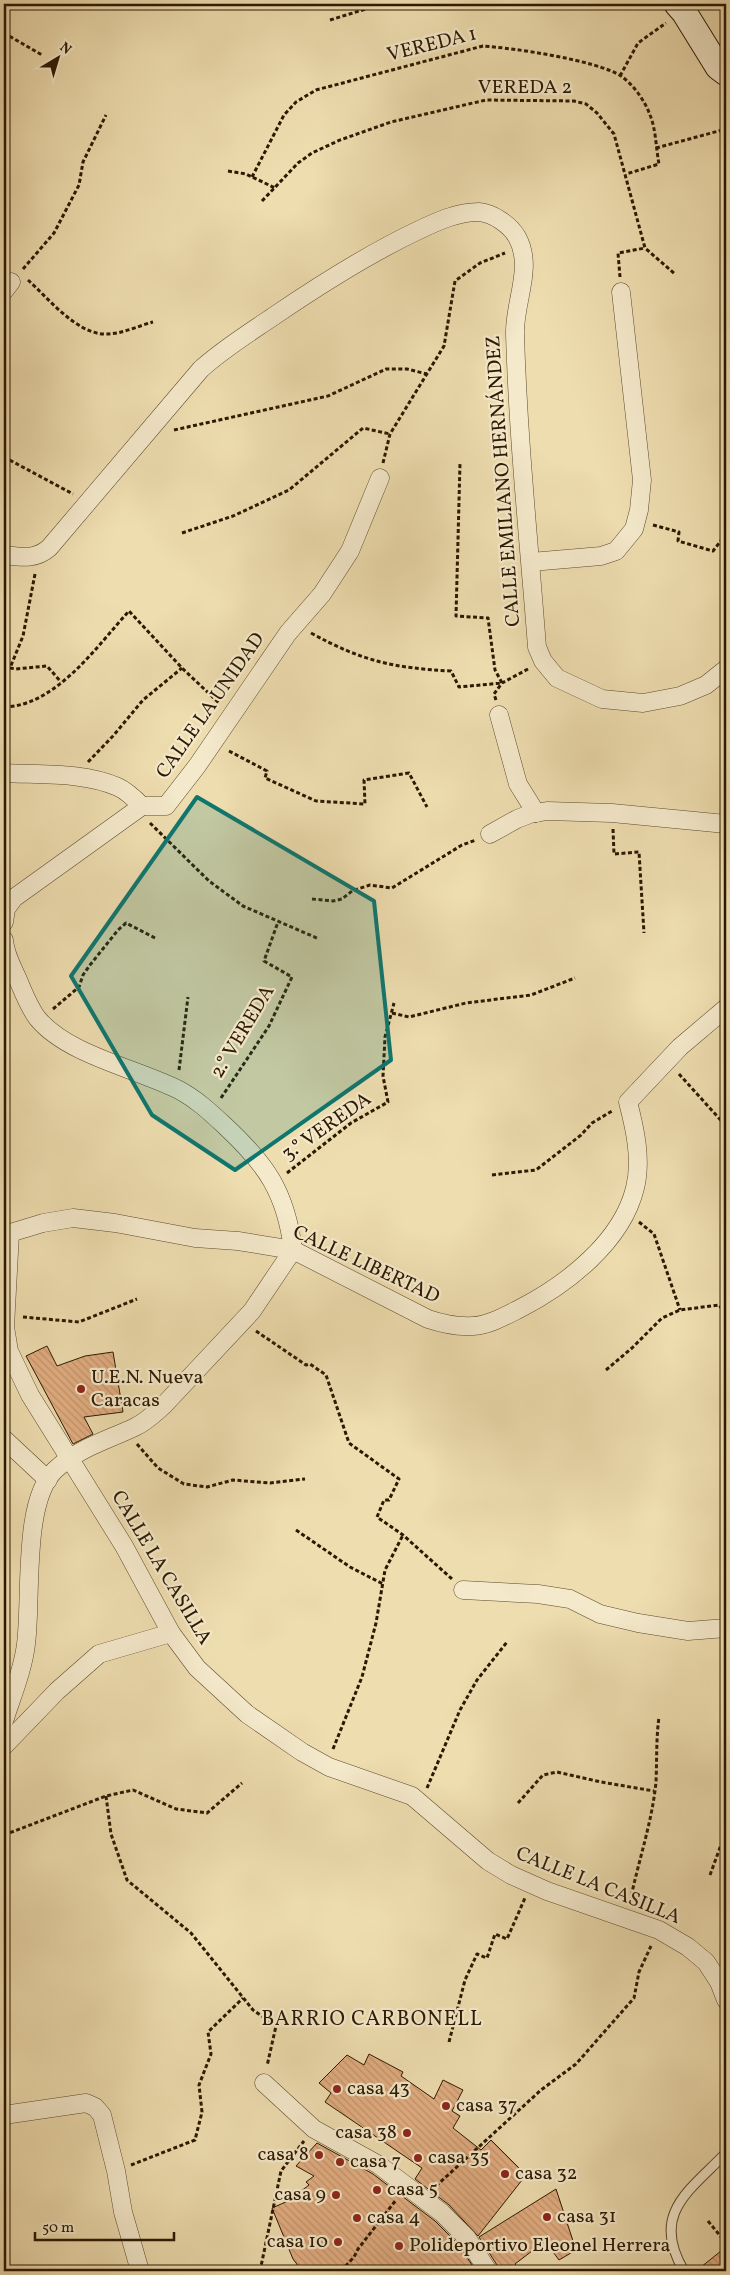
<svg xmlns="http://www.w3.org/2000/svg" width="730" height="2275" viewBox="0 0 730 2275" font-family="Vollkorn,serif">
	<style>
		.building { fill: url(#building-back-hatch); stroke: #2b1800 }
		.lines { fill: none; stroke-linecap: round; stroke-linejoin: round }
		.lane-casing { stroke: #5c492c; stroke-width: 11 }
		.street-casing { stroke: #5c492c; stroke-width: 19 }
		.secondary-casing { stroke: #2b1800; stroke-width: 27 }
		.path { stroke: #2b1800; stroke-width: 3; stroke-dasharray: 4 2.5; stroke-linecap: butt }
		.lane { stroke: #f4e9cb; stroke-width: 9 }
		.street { stroke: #f4e9cb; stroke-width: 18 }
		.secondary { stroke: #f4e9cb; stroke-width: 25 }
		.marked { fill: #0f766e; fill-opacity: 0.2; stroke: #0f766e; stroke-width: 4; stroke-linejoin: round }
		.poi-dot { fill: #8f2418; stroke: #f4e9cb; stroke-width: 2 }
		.labels { text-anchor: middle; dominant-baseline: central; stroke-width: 4.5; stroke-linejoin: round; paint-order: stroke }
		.street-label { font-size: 20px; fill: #2b1800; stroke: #f4e9cb }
		.poi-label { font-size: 20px; fill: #2b1800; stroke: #f4e9cb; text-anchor: start }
		.neighbourhood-label { font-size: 21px; letter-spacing: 1px; fill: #2b1800; stroke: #f4e9cb }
	</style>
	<defs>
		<pattern id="building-back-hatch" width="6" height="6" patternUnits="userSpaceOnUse" patternTransform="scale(1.25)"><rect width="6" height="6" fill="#e2ad81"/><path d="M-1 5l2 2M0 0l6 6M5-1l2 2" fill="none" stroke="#c2946e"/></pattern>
	</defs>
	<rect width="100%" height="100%" fill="#eeddaf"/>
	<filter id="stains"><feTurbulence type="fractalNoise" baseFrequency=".004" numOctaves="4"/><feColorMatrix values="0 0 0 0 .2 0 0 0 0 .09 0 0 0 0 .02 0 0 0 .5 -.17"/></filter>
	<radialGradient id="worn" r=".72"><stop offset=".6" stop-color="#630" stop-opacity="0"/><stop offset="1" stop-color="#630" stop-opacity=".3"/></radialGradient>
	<!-- building -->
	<g class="building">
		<polygon points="47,1346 57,1366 85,1356 113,1352 123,1412 84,1417 93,1434 73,1444 26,1356"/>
		<polygon points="369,2054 403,2072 401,2076 434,2099 443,2080 463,2090 452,2111 460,2116 453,2128 481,2150 491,2140 526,2175 478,2236 449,2205 415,2179 422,2168 325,2102 331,2093 319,2083 347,2055 364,2065"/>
		<polygon points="317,2143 373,2174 435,2221 459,2245 476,2271 302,2271 293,2259 272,2208 288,2201 309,2185 306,2182 314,2176 296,2166"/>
		<polygon points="556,2189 576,2250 559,2260 545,2241 515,2264 521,2271 499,2271 497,2265 479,2237"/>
		<polygon points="726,2247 726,2271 696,2271"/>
	</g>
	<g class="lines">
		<defs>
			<path id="lane" d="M684,2271C650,2214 689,2191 726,2153"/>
			<g id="street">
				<polyline points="4,291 11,282"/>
				<path d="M4,555C21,557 35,560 49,548L201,369C223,349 249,333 274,316C321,284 368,254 419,230C438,221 457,212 479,212C493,213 510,225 517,237C534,267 514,302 515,334C518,438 529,543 537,647L543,661L557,678L602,699L643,703L680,696L706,685L726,669"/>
				<polyline points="531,562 601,556 616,551 634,529 639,510 642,480 621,292"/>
				<polyline points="499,715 518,784 536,813"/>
				<path d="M4,773C41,775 83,772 118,787C127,791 135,799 142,806"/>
				<polyline points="490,834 517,819 530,814 547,811 612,813 726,824"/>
				<polyline points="4,922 6,909 14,898 142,806 166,806 197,766 288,633 322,594 350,551 380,478"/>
				<path d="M4,940C5,955 13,968 19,982C24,994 30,1009 38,1019C68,1055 138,1069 179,1090C196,1099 210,1112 224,1125C266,1164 286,1192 293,1250"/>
				<polyline points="10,1233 5,1327 9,1351 30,1395 124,1546 171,1633 197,1668 247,1714 302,1752 329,1767 412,1796 488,1861 511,1875 547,1891 659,1930 688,1947 706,1962 719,1982 726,2000"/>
				<path d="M10,1233L43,1223L73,1218L115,1223L195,1238L238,1241L293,1250L428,1319C443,1324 457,1327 473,1326C489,1325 505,1316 519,1309C566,1285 622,1242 635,1188C642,1160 635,1129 628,1102L680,1047L726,1008"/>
				<polyline points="4,1439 48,1480"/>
				<polyline points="463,1590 538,1594 570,1599 600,1614 638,1623 688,1631 726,1628"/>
				<path d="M4,1721C12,1696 23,1670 26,1644C32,1599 22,1501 55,1470C78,1448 108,1440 135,1427C146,1422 154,1414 163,1406L252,1311L293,1250"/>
				<polyline points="4,1746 57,1691 99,1654 171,1633"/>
				<polyline points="264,2083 314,2129 379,2165 442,2213 467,2238 488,2271"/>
				<polyline points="4,2115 86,2103 95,2107 102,2115 116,2171 123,2212 140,2271"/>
			</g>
			<polyline id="secondary" points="677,4 684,12 718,67 726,73"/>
		</defs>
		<!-- lane casing -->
		<use href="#lane" class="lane-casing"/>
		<!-- street casing -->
		<use href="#street" class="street-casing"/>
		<!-- secondary casing -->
		<use href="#secondary" class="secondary-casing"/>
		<!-- path -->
		<g class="path">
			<polyline points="330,20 382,4"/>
			<polyline points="4,33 42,55"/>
			<polyline points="620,76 638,43 666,23"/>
			<polyline points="656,148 726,129"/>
			<polyline points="228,171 246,174 275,188"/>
			<path d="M252,177L284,115L296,102L316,90L483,46C513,48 596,60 621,76C633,84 645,101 650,115C656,129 656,149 659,164L626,174"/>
			<polyline points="262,201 298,163 312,153 340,140 391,122 486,100 574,101 586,104 597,113 614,134 645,248 675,274"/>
			<polyline points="23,269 54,233 79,185 83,162 106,115"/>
			<polyline points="620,277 618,253 645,248"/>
			<path d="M28,280C48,298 75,332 103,334C120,335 138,326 153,322"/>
			<polyline points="174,430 328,396 386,369 407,369 427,374"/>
			<polyline points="4,457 73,494"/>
			<polyline points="383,463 390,434 444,346 455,281 480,263 505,253"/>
			<polyline points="653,525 679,532 678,541 713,551 726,534"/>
			<polyline points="182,533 233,516 289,490 363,428 390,434"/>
			<polyline points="35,574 23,636 10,668 16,669 47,666 61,682"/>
			<path d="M311,633C362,661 393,668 451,671L459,687L502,683L495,670L488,618L456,616L460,463"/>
			<polyline points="496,700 494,694 502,683 528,669"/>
			<path d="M4,707C56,706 97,646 129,611L182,668L219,703"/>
			<polyline points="229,751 267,771 265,778 316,801 365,804 364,780 409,773 427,807"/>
			<polyline points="88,762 113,736 143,700 182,668"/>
			<polyline points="150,823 209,881 243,906 319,939"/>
			<polyline points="613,829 614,854 639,852 644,933"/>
			<polyline points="312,899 333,901 342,899 352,891 370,885 392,888 462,845 476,840"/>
			<polyline points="53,1009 79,987 83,975 90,965 118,930 126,923 157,939"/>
			<polyline points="392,1013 409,1017 466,1003 531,995 575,978"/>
			<polyline points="179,1070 188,997"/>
			<polyline points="679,1074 726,1126"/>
			<polyline points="221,1098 269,1026 292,977 264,961 278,922"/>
			<polyline points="287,1173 351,1123 388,1102 383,1076 385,1037 394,1003"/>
			<polyline points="492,1175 536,1170 581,1135 592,1123 612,1111"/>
			<polyline points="639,1222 654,1234 680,1310"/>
			<polyline points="23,1317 79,1322 137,1299"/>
			<polyline points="256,1331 306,1365 310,1364 326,1375 349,1443 399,1479 389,1500 384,1500 377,1517 403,1535 452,1579"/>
			<polyline points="606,1370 632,1348 662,1318 680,1310 719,1305 726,1314"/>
			<polyline points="137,1444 158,1468 184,1484 207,1487 233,1480 270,1483 305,1479"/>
			<polyline points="296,1530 350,1567 383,1584"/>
			<polyline points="333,1749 362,1677 376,1623 385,1570 403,1535"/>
			<polyline points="427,1788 460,1710 477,1680 507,1642"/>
			<polyline points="106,1796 111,1834 127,1880 191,1933 253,2010 276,2026 267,2066"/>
			<polyline points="518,1803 543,1775 557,1772 601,1782 654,1791"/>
			<polyline points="4,1835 106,1796 133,1790 176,1809 207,1813 242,1783"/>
			<polyline points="710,1875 726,1831"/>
			<path d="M630,1902C638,1862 652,1823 656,1782C657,1760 656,1739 659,1717"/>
			<polyline points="449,2042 465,1980 477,1954 487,1958 495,1934 507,1939 525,1898"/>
			<polyline points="131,2165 195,2140 202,2112 199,2085 211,2054 208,2032 243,1998"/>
			<polyline points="436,2186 541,2090 576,2064 634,1998 639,1972 651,1946"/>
			<polyline points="708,2221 726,2243"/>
			<polyline points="260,2271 281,2171 304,2141"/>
			<polyline points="341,2271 354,2257 358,2249 396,2200"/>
		</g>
		<!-- lane -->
		<use href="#lane" class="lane"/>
		<!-- street -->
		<use href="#street" class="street"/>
		<!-- secondary -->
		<use href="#secondary" class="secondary"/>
	</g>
	<!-- marked area -->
	<path class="marked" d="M197,797L374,901L391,1060L235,1170L152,1115L71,976Z"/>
	<!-- markers -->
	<g class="poi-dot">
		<circle cx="81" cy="1389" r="5"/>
		<circle cx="337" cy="2089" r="5"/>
		<circle cx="446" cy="2106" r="5"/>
		<circle cx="407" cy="2133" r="5"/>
		<circle cx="319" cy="2155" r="5"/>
		<circle cx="418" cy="2158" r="5"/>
		<circle cx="340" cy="2162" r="5"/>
		<circle cx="505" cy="2174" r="5"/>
		<circle cx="377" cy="2190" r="5"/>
		<circle cx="336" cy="2195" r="5"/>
		<circle cx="547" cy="2217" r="5"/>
		<circle cx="357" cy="2218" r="5"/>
		<circle cx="338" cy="2242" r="5"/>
		<circle cx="399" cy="2246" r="5"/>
	</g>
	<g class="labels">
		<!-- street labels -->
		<g class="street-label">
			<text transform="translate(432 45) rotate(-14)">VEREDA 1</text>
			<text x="525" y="88">VEREDA 2</text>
			<text transform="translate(504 481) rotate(-94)">CALLE EMILIANO HERNÁNDEZ</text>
			<text transform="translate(211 706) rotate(-55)">CALLE LA UNIDAD</text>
			<text transform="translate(243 1032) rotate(-59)">2.° VEREDA</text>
			<text transform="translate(327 1127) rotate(-35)">3.° VEREDA</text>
			<text transform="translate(366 1265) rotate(25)">CALLE LIBERTAD</text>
			<text transform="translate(161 1568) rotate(59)">CALLE LA CASILLA</text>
			<text transform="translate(598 1886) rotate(22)">CALLE LA CASILLA</text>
		</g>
		<!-- poi labels -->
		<g class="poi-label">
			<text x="91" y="1378">U.E.N. Nueva<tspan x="91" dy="23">Caracas</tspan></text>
			<text x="347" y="2089">casa 43</text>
			<text x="456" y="2106">casa 37</text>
			<text x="397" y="2133" text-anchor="end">casa 38</text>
			<text x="309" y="2155" text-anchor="end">casa 8</text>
			<text x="428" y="2158">casa 35</text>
			<text x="350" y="2162">casa 7</text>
			<text x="515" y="2174">casa 32</text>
			<text x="387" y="2190">casa 5</text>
			<text x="326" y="2195" text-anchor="end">casa 9</text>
			<text x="557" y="2217">casa 31</text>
			<text x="367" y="2218">casa 4</text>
			<text x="328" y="2242" text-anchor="end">casa 10</text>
			<text x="409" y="2246">Polideportivo Eleonel Herrera</text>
		</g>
		<!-- neighbourhood labels -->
		<g class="neighbourhood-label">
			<text x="372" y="2019">BARRIO CARBONELL</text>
		</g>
	</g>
	<!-- margin -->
	<rect width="730" height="2275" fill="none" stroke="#eeddaf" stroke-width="20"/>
	<rect x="5" y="5" width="720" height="2265" fill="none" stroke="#2b1800" stroke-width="2.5"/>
	<rect x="10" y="10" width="710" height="2255" fill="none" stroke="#2b1800"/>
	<!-- north arrow -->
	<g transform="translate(58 58) rotate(38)" stroke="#f4e9cb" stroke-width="4" paint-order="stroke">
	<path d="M0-4L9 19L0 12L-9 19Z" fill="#2b1800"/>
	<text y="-8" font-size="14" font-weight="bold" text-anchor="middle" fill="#2b1800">N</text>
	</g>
	<!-- scale -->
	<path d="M35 2232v8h139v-8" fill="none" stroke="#2b1800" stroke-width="2.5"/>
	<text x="42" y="2232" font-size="15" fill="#2b1800" stroke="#f4e9cb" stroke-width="4" paint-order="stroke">50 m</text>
	<rect width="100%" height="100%" filter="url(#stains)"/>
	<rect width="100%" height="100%" fill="url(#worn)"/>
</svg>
